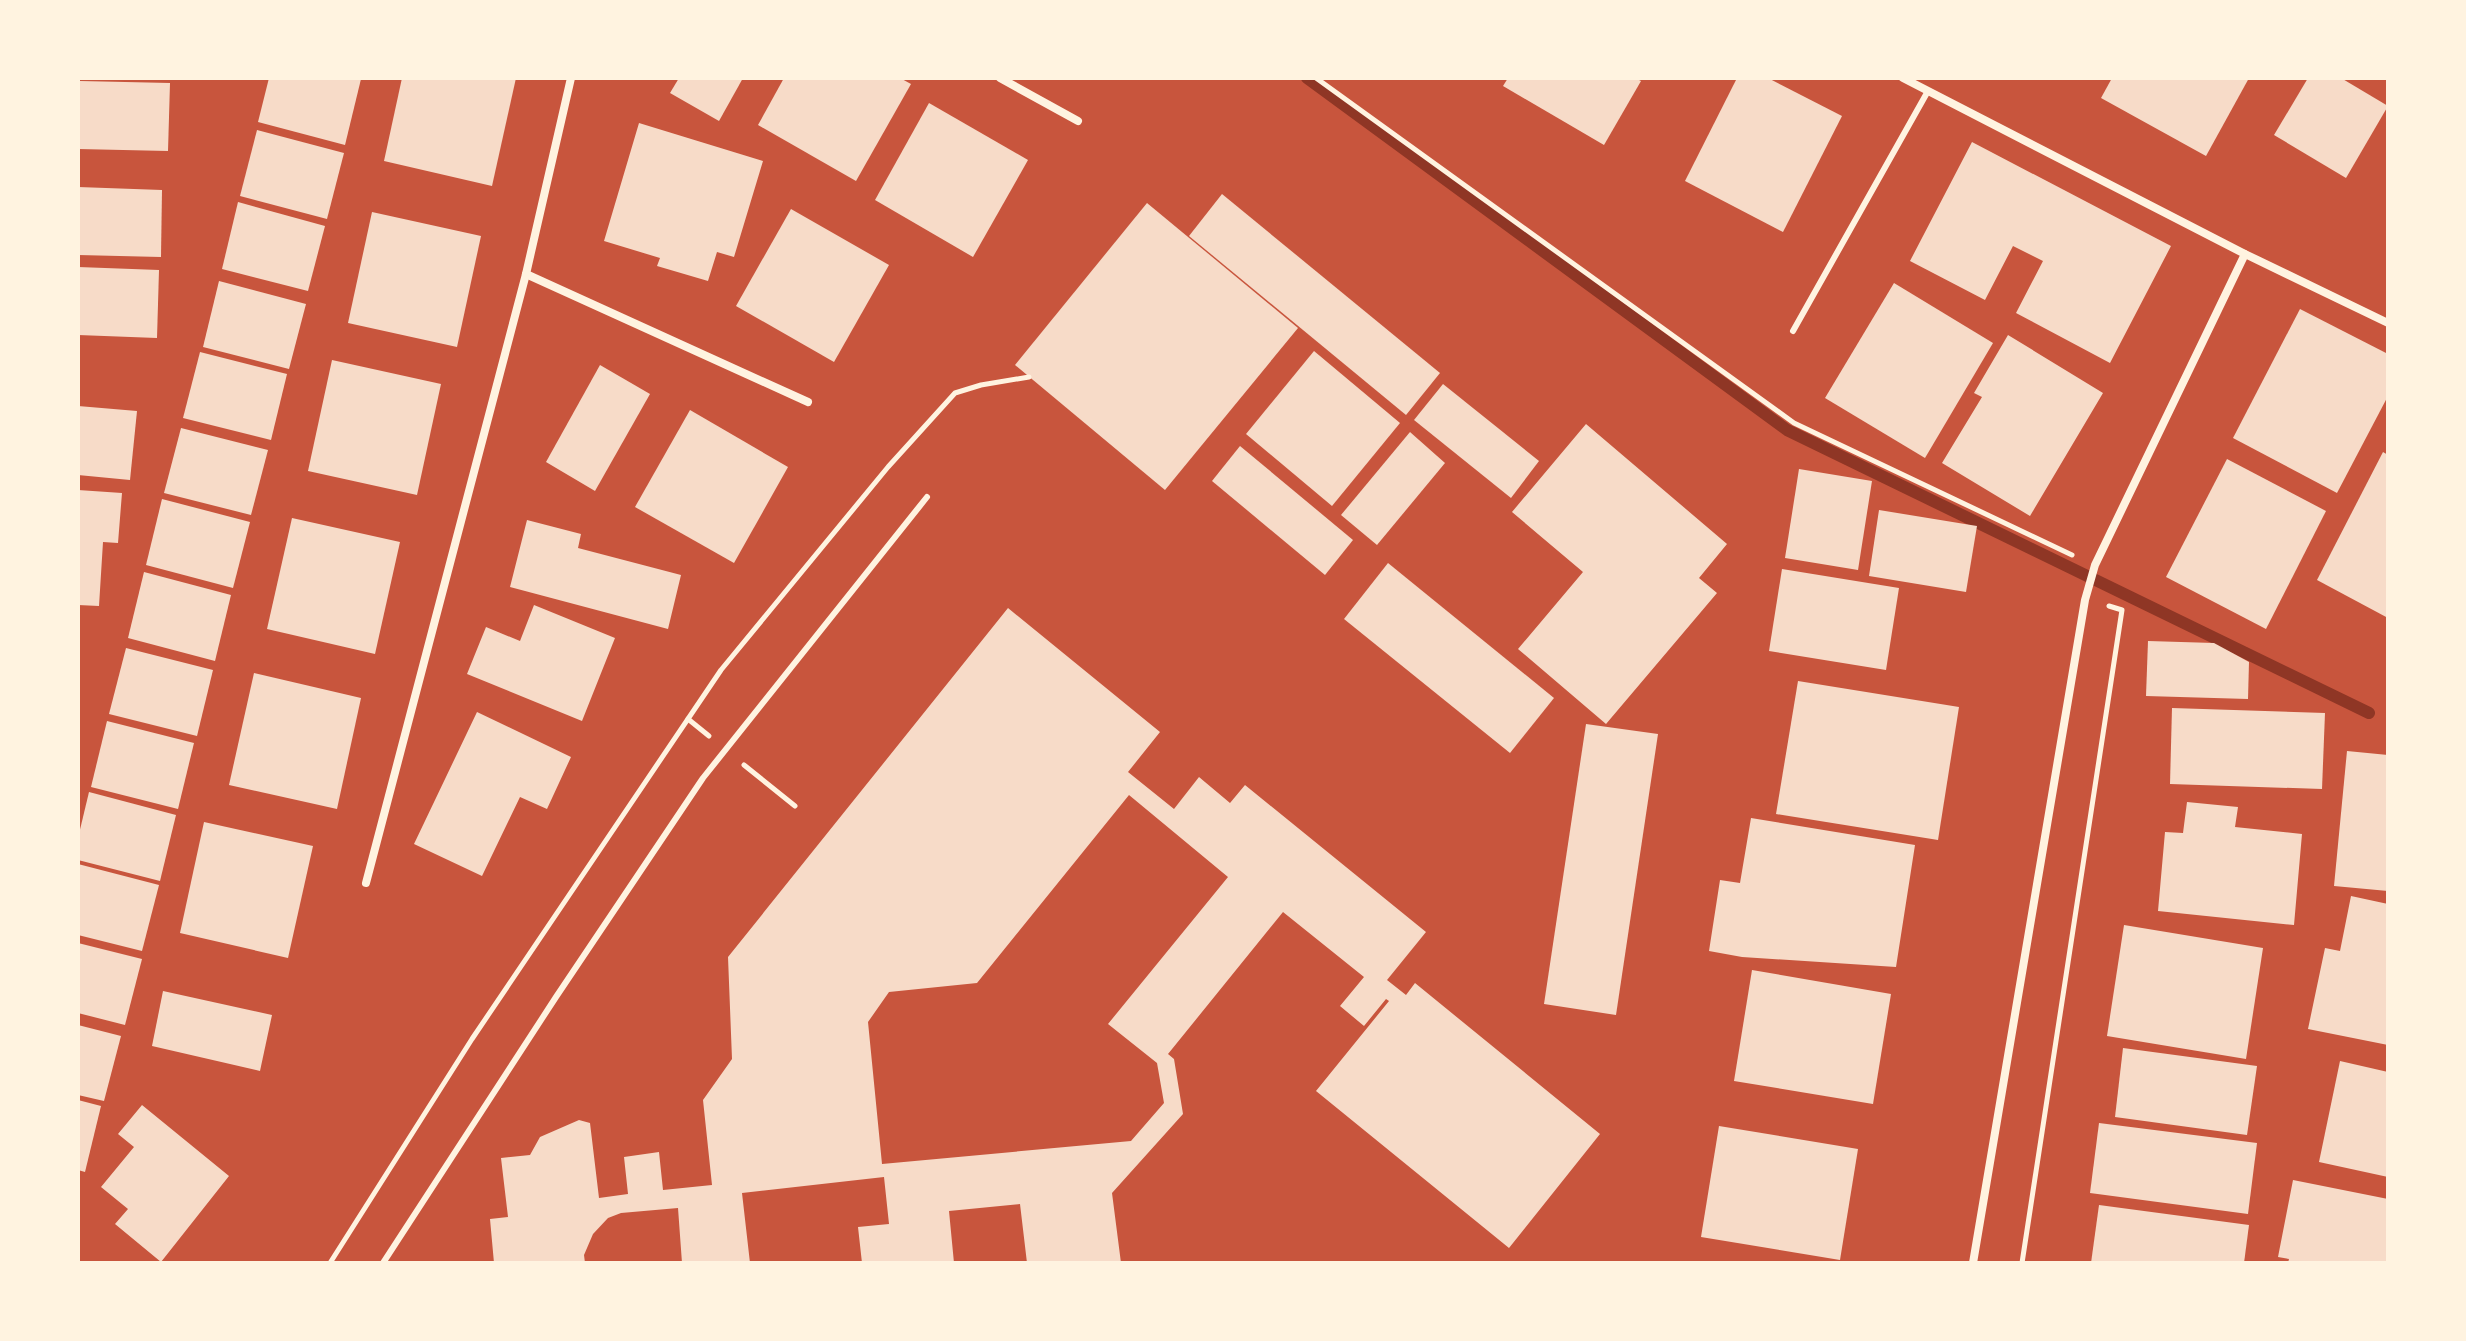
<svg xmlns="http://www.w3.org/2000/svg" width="2466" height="1341" viewBox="0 0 2466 1341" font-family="'PT Sans Narrow',sans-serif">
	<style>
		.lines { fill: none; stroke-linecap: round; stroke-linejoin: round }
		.stream { stroke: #8f3625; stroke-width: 12 }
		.building { fill: #f7dbc8; fill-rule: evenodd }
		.path { stroke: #fff3e0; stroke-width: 5 }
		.service { stroke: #fff3e0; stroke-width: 6 }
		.minor { stroke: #fff3e0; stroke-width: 8 }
	</style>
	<rect width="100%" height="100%" fill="#c8553d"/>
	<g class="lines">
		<!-- stream -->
		<polyline class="stream" points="1307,78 1787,430 2369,713"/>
	</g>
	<!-- building -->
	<g class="building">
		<polygon points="269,78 361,79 345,145 258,122"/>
		<polygon points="402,78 516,78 492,186 384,161"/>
		<polygon points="679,78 743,78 719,121 670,93"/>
		<polygon points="784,78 900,78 911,84 856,181 758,125"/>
		<polygon points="1508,78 1635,78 1641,81 1604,145 1503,86"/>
		<polygon points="1737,78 1768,78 1842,116 1783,232 1685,181"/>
		<polygon points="2112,78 2249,78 2206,156 2101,98"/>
		<polygon points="2308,78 2341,78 2388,106 2346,178 2274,135"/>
		<polygon points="80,81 170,83 168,151 78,149"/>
		<polygon points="929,103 1028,160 973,257 875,200"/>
		<polygon points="639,123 763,161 734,257 717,252 708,281 657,266 660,258 604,241"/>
		<polygon points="257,130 344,153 327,219 240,196"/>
		<polygon points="1972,142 2171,246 2110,363 2016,313 2043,261 2013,246 1985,300 1910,261"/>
		<polygon points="78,187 162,190 161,257 78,255"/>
		<polygon points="1222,194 1440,373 1406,415 1189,236"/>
		<polygon points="238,202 325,226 308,291 222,269"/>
		<polygon points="1147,203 1298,328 1165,490 1015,365"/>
		<polygon points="791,209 889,265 834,362 736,306"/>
		<polygon points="372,212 481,236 457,347 348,323"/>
		<polygon points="78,267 159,270 157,338 78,335"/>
		<polygon points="219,281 306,304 289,369 203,347"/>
		<polygon points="1894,283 1993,343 1925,458 1825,398"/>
		<polygon points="2300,309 2388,354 2388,396 2337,493 2233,438"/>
		<polygon points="2008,335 2103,393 2030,516 1942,463 1982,397 1974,393"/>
		<polygon points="1314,351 1400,423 1332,506 1246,434"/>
		<polygon points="200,352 287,374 271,440 183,418"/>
		<polygon points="332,360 441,384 417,495 308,471"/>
		<polygon points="600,365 650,394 595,491 546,462"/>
		<polygon points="1443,384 1539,461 1511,498 1414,420"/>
		<polygon points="78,406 137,411 130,480 78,475"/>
		<polygon points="690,410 788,467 734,563 635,507"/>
		<polygon points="1586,424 1727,544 1699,578 1717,593 1606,724 1518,649 1583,572 1512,512"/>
		<polygon points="181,428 268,450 251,515 164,493"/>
		<polygon points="1410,432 1445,463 1377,545 1341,515"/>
		<polygon points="1240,446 1353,540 1325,575 1212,481"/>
		<polygon points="2383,452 2388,455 2388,618 2317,580"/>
		<polygon points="2227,459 2326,511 2266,629 2166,577"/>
		<polygon points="1799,469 1872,481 1858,570 1785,558"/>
		<polygon points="78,490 122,493 118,543 103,542 99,606 78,605"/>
		<polygon points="162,499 250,522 233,588 146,565"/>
		<polygon points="1879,510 1977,526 1966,592 1869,576"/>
		<polygon points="292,518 400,542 375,654 267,629"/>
		<polygon points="527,520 581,534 578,548 681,575 668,629 510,587"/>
		<polygon points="1388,563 1554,698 1510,753 1344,619"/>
		<polygon points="1782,569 1899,588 1886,670 1769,651"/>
		<polygon points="144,572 231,595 215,661 128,638"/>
		<polygon points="534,605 615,638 582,721 467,674 486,627 520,641"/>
		<path d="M1008,608L1160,732L1128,772L1174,809L1199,777L1230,803L1245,785L1426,932L1387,980L1406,995L1415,983L1600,1134L1509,1248L1316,1091L1389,1001L1386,999L1364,1026L1340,1006L1364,977L1283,912L1168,1054L1174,1059L1183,1114L1112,1193L1121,1263H1027L1020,1204L949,1211L954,1263H862L858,1227L889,1224L884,1177L742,1193L750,1263H682L678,1208L621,1213L608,1218L593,1234L584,1255L585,1263H494L490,1219L508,1217L501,1158L530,1155L540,1137L579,1120L590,1123L599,1198L628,1194L624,1157L659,1152L663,1190L712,1185L703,1100L732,1059L728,957ZM1129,795L1228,877L1108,1024L1157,1063L1164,1103L1131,1141L882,1164L868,1022L889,992L977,983Z"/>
		<polygon points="2148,641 2214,643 2249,662 2248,699 2146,696"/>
		<polygon points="126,648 213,670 197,736 109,714"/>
		<polygon points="254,673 361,698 337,809 229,785"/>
		<polygon points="1798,681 1959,707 1938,840 1776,814"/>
		<polygon points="2172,708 2325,713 2322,789 2170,784"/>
		<polygon points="477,712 571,757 547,809 520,797 482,876 414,844"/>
		<polygon points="107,721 194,743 178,809 91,787"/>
		<polygon points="1586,724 1658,734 1616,1015 1544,1004"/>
		<polygon points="2347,751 2388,755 2388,891 2334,886"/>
		<polygon points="89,792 176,815 160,881 78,860 78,838"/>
		<polygon points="2187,802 2238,807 2235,827 2302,834 2294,925 2158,911 2165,832 2183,833"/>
		<polygon points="1751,818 1915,845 1896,967 1742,957 1709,951 1720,880 1740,883"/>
		<polygon points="204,822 313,846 288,958 180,933"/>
		<polygon points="78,864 159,885 142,951 78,935"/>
		<polygon points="2351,896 2388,904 2388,1045 2308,1029 2325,948 2340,951"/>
		<polygon points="2124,925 2263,948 2246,1059 2107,1036"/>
		<polygon points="78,943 142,959 125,1025 78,1013"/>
		<polygon points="1752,970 1891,994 1873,1104 1734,1081"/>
		<polygon points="163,991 272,1015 260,1071 152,1046"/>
		<polygon points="78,1025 121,1036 104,1101 78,1095"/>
		<polygon points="2123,1048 2257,1066 2247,1135 2115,1117"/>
		<polygon points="2340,1061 2388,1072 2388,1177 2319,1162"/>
		<polygon points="78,1100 101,1106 85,1172 78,1170"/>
		<polygon points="142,1105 229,1176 161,1262 115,1224 128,1209 101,1187 134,1147 118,1134"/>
		<polygon points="2099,1123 2257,1143 2248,1214 2090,1193"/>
		<polygon points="1719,1126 1858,1149 1840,1260 1701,1237"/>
		<polygon points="2293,1180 2388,1199 2388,1263 2288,1263 2289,1259 2278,1257"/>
		<polygon points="2099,1205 2249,1225 2244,1263 2091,1263"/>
	</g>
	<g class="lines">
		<!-- path -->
		<g class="path">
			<polyline points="1316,78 1794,423 2072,555"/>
			<polyline points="688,719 709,736"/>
			<polyline points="744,765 795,806"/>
			<polyline points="330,1263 472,1039 721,670 888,467 955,393 981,385 1029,377"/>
			<polyline points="2022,1263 2122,610 2109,606"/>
		</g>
		<!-- service -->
		<g class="service">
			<polyline points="1793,331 1928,91"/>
			<polyline points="383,1263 556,997 703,778 927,497"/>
		</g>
		<!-- minor -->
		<g class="minor">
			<polyline points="1000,78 1078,121"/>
			<polyline points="1903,78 2245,254 2388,323"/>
			<polyline points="526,274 808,402"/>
			<polyline points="366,883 526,274 571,78"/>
			<polyline points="1973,1263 2085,600 2095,565 2245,254"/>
		</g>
	</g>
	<!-- border -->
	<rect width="2466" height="1341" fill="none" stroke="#fff3e0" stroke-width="160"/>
</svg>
